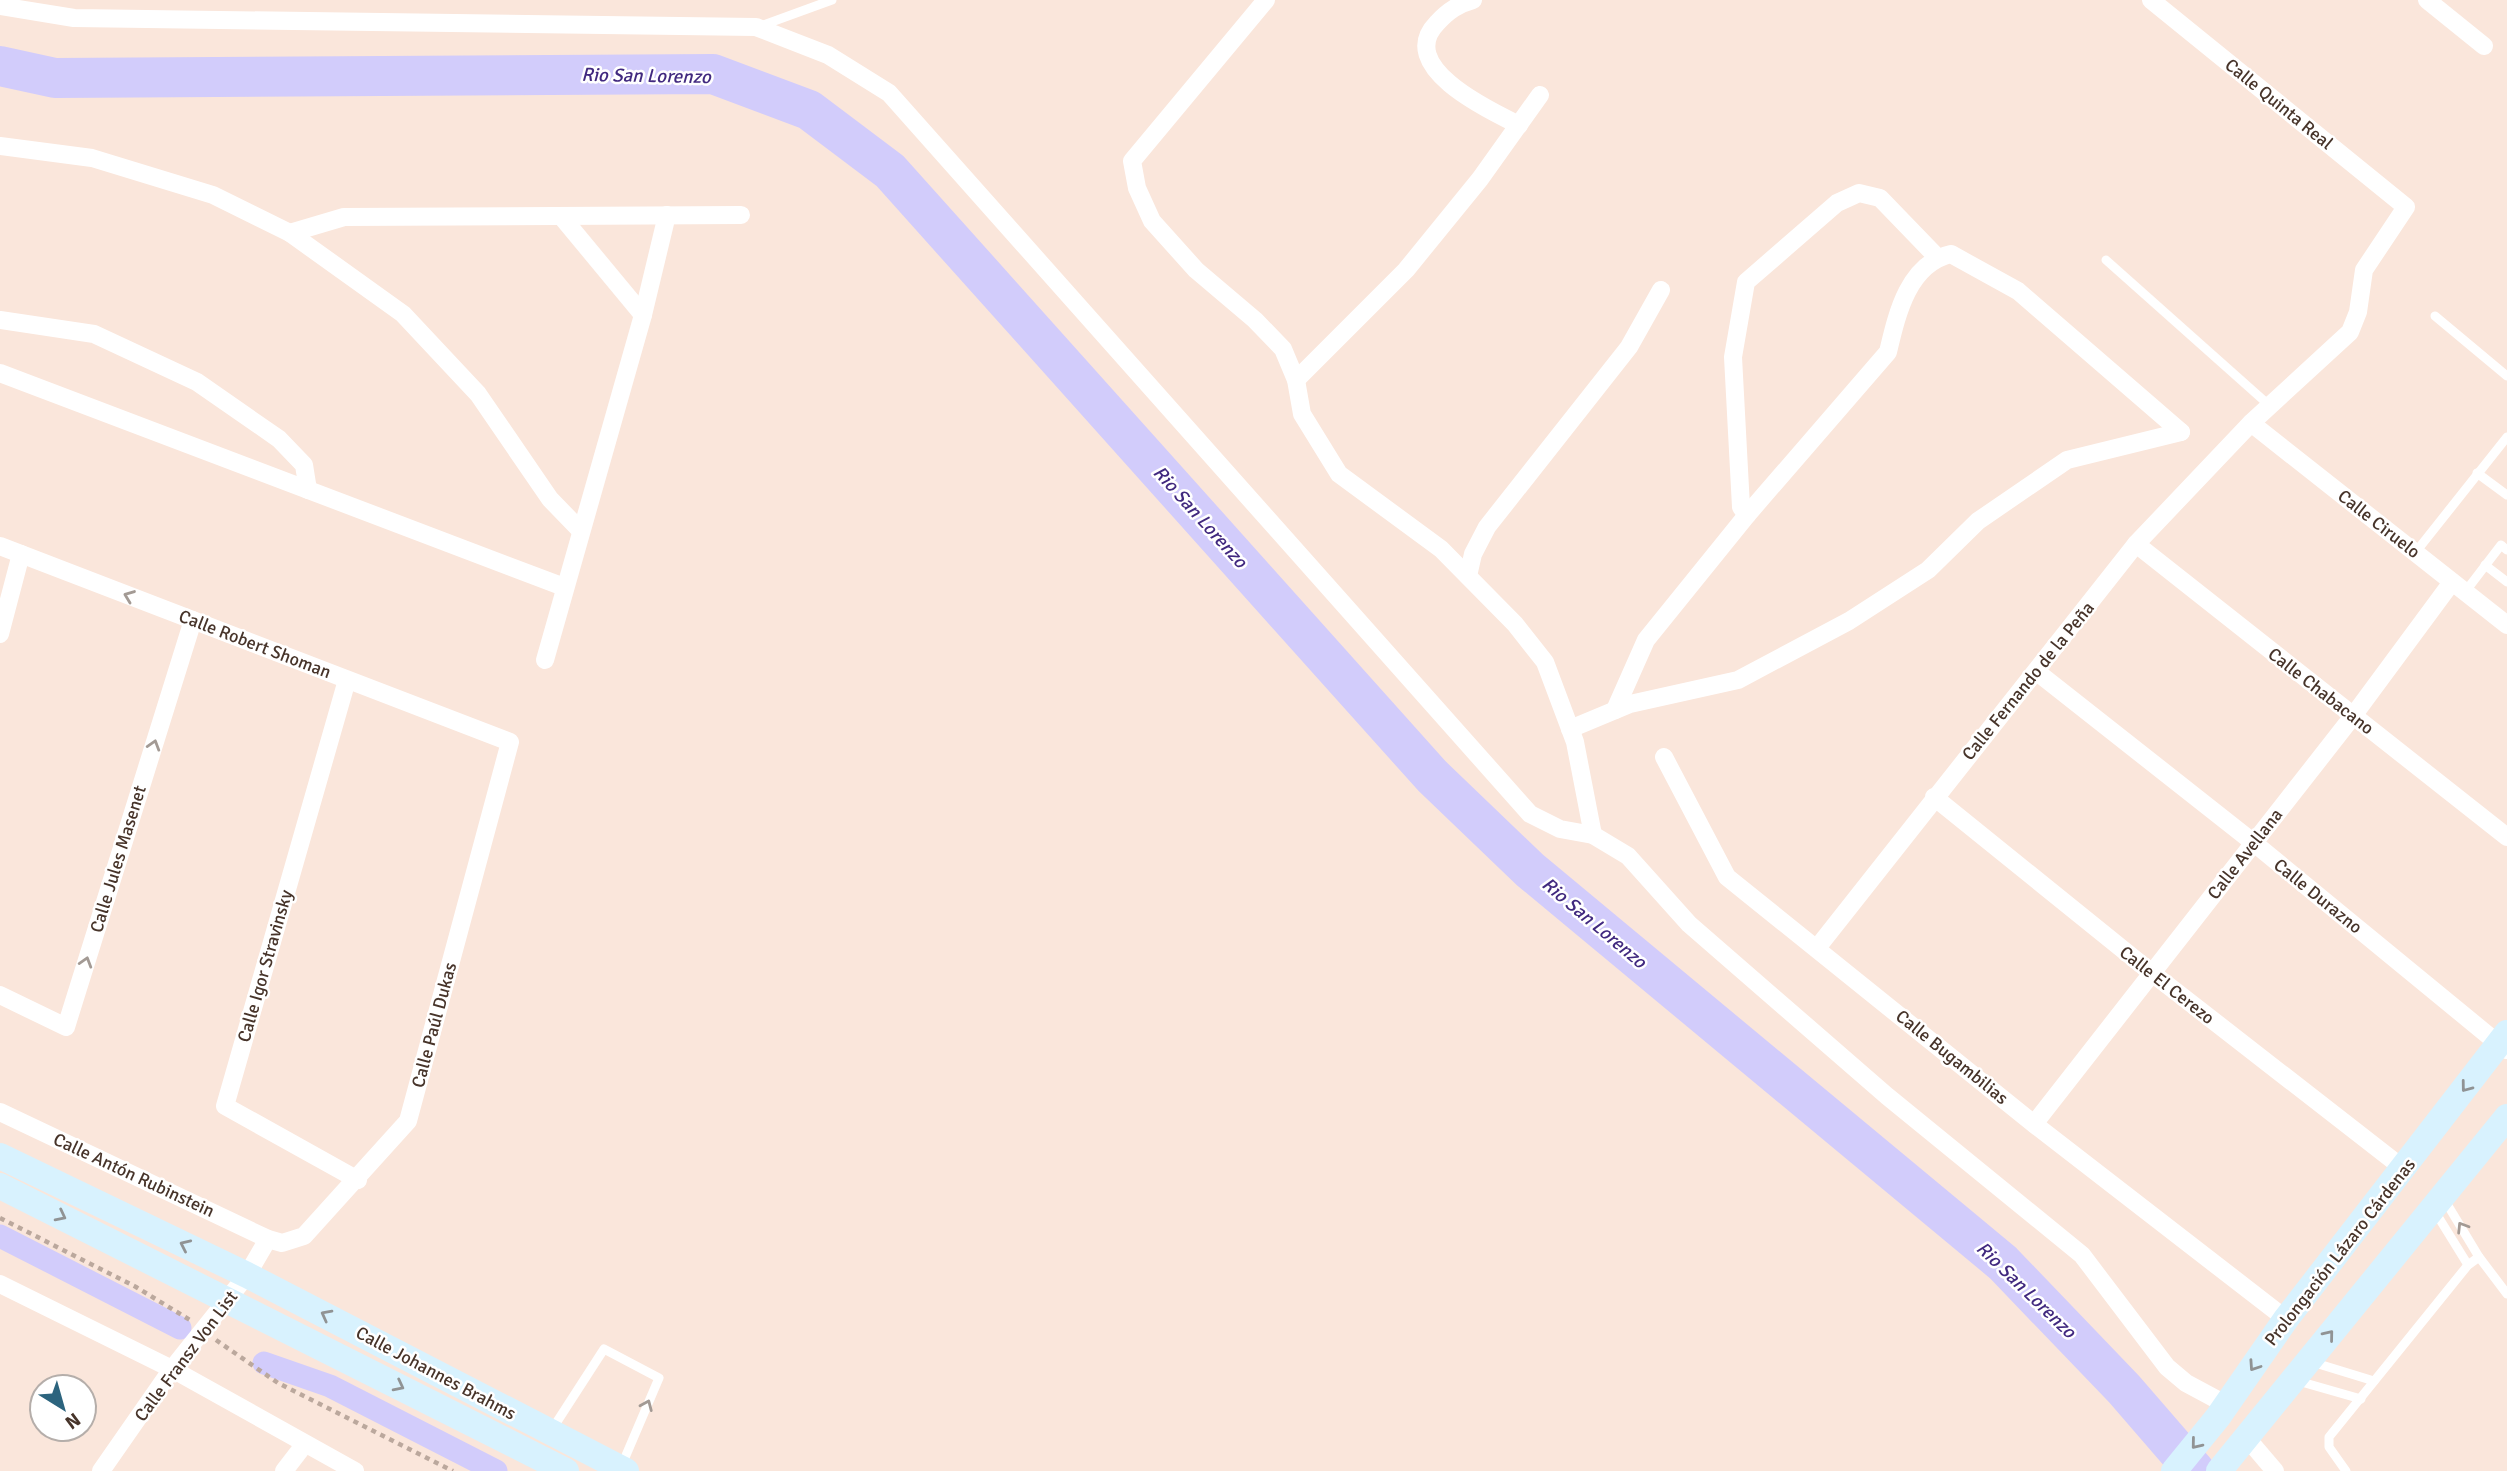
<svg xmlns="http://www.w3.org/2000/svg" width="2507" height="1471" viewBox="0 0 2507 1471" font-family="Signika,sans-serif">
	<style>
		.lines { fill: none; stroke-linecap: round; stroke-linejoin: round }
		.canal { stroke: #d2ccfb; stroke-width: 23 }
		.river { stroke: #d2ccfb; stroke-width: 40 }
		.path { stroke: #bba89d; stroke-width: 4.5; stroke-dasharray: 5 5; stroke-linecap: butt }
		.service { stroke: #fff; stroke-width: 9 }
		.minor { stroke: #fff; stroke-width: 18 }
		.secondary { stroke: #d8f2fe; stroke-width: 26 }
		.oneway { stroke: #a39a94 }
		.oneway2 { stroke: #909394 }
		.labels { text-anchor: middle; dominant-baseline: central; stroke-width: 5; stroke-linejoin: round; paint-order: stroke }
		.street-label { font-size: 18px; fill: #47342a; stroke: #fff }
		.water-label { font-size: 19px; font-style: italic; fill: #41297f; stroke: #fff }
	</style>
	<rect width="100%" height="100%" fill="#fae6db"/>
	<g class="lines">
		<!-- canal -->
		<g class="canal">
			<polyline points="0,1236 180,1328"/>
			<polyline points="264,1363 330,1386 496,1471"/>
		</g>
		<!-- river -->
		<polyline class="river" points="0,66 55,78 713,74 809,110 890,171 1432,776 1530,870 2003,1263 2124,1389 2195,1471"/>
		<!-- path -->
		<g class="path">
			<polyline points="0,1218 136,1287 190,1320"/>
			<polyline points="216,1340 278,1383 453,1471"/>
		</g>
		<!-- service -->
		<g class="service">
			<polyline points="758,27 832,0"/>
			<polyline points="2106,260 2270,406"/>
			<polyline points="2435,316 2507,376"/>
			<polyline points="2477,473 2507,495"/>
			<polyline points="2415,553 2507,437"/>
			<polyline points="2485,565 2507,582"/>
			<polyline points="2465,592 2501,545 2507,550"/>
			<polyline points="2444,1199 2479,1257"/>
			<polyline points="2434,1210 2468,1265"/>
			<polyline points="2312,1362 2374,1381"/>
			<polyline points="2298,1381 2361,1399"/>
			<polyline points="551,1431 604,1349 659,1378 621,1467"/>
			<polyline points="2346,1471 2329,1447 2329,1437 2468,1265 2479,1257 2507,1294"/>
		</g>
		<!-- minor -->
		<g class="minor">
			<polyline points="1266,0 1132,161 1137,188 1152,221 1196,270 1255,320 1283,349 1296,380 1302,414 1339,474 1441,549 1515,624 1545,662 1575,742 1593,835"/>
			<path d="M1473,0C1458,4 1448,11 1437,23C1395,66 1488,110 1519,125"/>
			<polyline points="2427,0 2484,46"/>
			<polyline points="0,6 74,18 756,27 828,55 889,93 1530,814 1560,829 1593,835 1628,856 1689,924 1887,1096 2082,1255 2167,1367 2186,1383 2227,1405"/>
			<polyline points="0,146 92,158 213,195 290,233 403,314 478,394 550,499 580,530"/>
			<polyline points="561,216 643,315"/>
			<polyline points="290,233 344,217 741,215"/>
			<polyline points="0,320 94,334 197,382 279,439 304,465 308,490"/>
			<polyline points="0,373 564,587"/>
			<polyline points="1296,380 1406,270 1480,179 1540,95"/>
			<polyline points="2251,423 2507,625"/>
			<polyline points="1747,515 1741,507 1733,357 1746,282 1837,203 1859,193 1880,198 1937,257"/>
			<polyline points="2136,544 2507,837"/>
			<polyline points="0,546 510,742 408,1121 304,1236 282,1243 268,1239 0,1112"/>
			<polyline points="1468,576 1473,554 1487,527 1629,347 1661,290"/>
			<polyline points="0,634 21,554"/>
			<polyline points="545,660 643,315 667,215"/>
			<polyline points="2037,672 2254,843 2506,1050"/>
			<polyline points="347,680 225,1106 358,1180"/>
			<path d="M1615,710L1646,640L1747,515L1888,352C1897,314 1908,264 1951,254L2018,291L2181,432"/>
			<polyline points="1570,729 1630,704 1738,680 1849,621 1928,570 1978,521 2067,460 2181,432"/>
			<polyline points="1664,757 1727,877 2034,1124 2286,1319"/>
			<polyline points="1934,797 2152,973 2404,1169"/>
			<polyline points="1817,948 2136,544 2251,423 2350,332 2358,312 2364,270 2406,207 2151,0"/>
			<polyline points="0,995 66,1027 193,620"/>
			<polyline points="2034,1124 2353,716 2452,582"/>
			<polyline points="0,1284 172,1369 355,1471"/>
			<polyline points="2246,1437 2275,1471"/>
			<polyline points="101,1471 172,1369 247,1275 268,1239"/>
			<polyline points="284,1471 304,1445"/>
		</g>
		<!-- secondary -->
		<g class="secondary">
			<polyline points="0,1156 247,1275 626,1471"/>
			<polyline points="0,1186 566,1471"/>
			<polyline points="2174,1471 2218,1417 2286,1319 2507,1033"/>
			<polyline points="2219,1471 2507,1117"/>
		</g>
	</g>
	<!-- one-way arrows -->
	<defs><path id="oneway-chevron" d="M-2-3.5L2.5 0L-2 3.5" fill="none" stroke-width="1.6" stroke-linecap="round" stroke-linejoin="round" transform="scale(1.75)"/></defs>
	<g class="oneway">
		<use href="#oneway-chevron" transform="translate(129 596) rotate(-159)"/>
		<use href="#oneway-chevron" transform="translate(154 745) rotate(-73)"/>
		<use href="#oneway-chevron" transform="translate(86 962) rotate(-73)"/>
		<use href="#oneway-chevron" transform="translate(2462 1227) rotate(-122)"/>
		<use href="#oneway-chevron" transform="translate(647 1405) rotate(-67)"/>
	</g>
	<g class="oneway2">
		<use href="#oneway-chevron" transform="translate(2466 1087) rotate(127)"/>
		<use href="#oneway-chevron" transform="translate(61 1216) rotate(27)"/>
		<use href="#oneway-chevron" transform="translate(185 1245) rotate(-155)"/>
		<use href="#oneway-chevron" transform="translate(326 1315) rotate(-152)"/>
		<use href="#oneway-chevron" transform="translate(2329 1335) rotate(-51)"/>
		<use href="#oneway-chevron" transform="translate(2254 1366) rotate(124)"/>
		<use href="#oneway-chevron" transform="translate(399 1386) rotate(27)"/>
		<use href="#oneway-chevron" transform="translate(2196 1444) rotate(129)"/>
	</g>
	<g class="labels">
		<!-- street labels -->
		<g class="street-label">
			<text transform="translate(2279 104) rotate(39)">Calle Quinta Real</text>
			<text transform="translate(2379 524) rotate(38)">Calle Ciruelo</text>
			<text transform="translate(255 644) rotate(21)">Calle Robert Shoman</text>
			<text transform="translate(2028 681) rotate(-51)">Calle Fernando de la Peña</text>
			<text transform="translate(2321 691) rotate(38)">Calle Chabacano</text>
			<text transform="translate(2245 854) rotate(-52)">Calle Avellana</text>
			<text transform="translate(118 859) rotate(-73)">Calle Jules Masenet</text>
			<text transform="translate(2318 896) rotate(39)">Calle Durazno</text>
			<text transform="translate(265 966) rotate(-74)">Calle Igor Stravinsky</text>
			<text transform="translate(2167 985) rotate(38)">Calle El Cerezo</text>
			<text transform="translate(434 1025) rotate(-75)">Calle Paúl Dukas</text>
			<text transform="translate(1952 1057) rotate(39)">Calle Bugambilias</text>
			<text transform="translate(134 1175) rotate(25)">Calle Antón Rubinstein</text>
			<text transform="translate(2340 1252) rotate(-52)">Prolongación Lázaro Cárdenas</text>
			<text transform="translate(186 1356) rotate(-53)">Calle Fransz Von List</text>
			<text transform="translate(436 1373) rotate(28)">Calle Johannes Brahms</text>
		</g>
		<!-- water labels -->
		<g class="water-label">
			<text transform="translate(646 76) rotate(1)">Rio San Lorenzo</text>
			<text transform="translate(1200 517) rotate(48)">Rio San Lorenzo</text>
			<text transform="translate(1594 923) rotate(40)">Rio San Lorenzo</text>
			<text transform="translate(2026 1290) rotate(44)">Rio San Lorenzo</text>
		</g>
	</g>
	<!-- north arrow -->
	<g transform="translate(63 1408) rotate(143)"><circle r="33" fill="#ffffff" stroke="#b5aeaa" stroke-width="2"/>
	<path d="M0-5L12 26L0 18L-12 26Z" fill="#2c647e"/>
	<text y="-10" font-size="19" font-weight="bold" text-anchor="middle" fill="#47342a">N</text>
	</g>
</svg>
